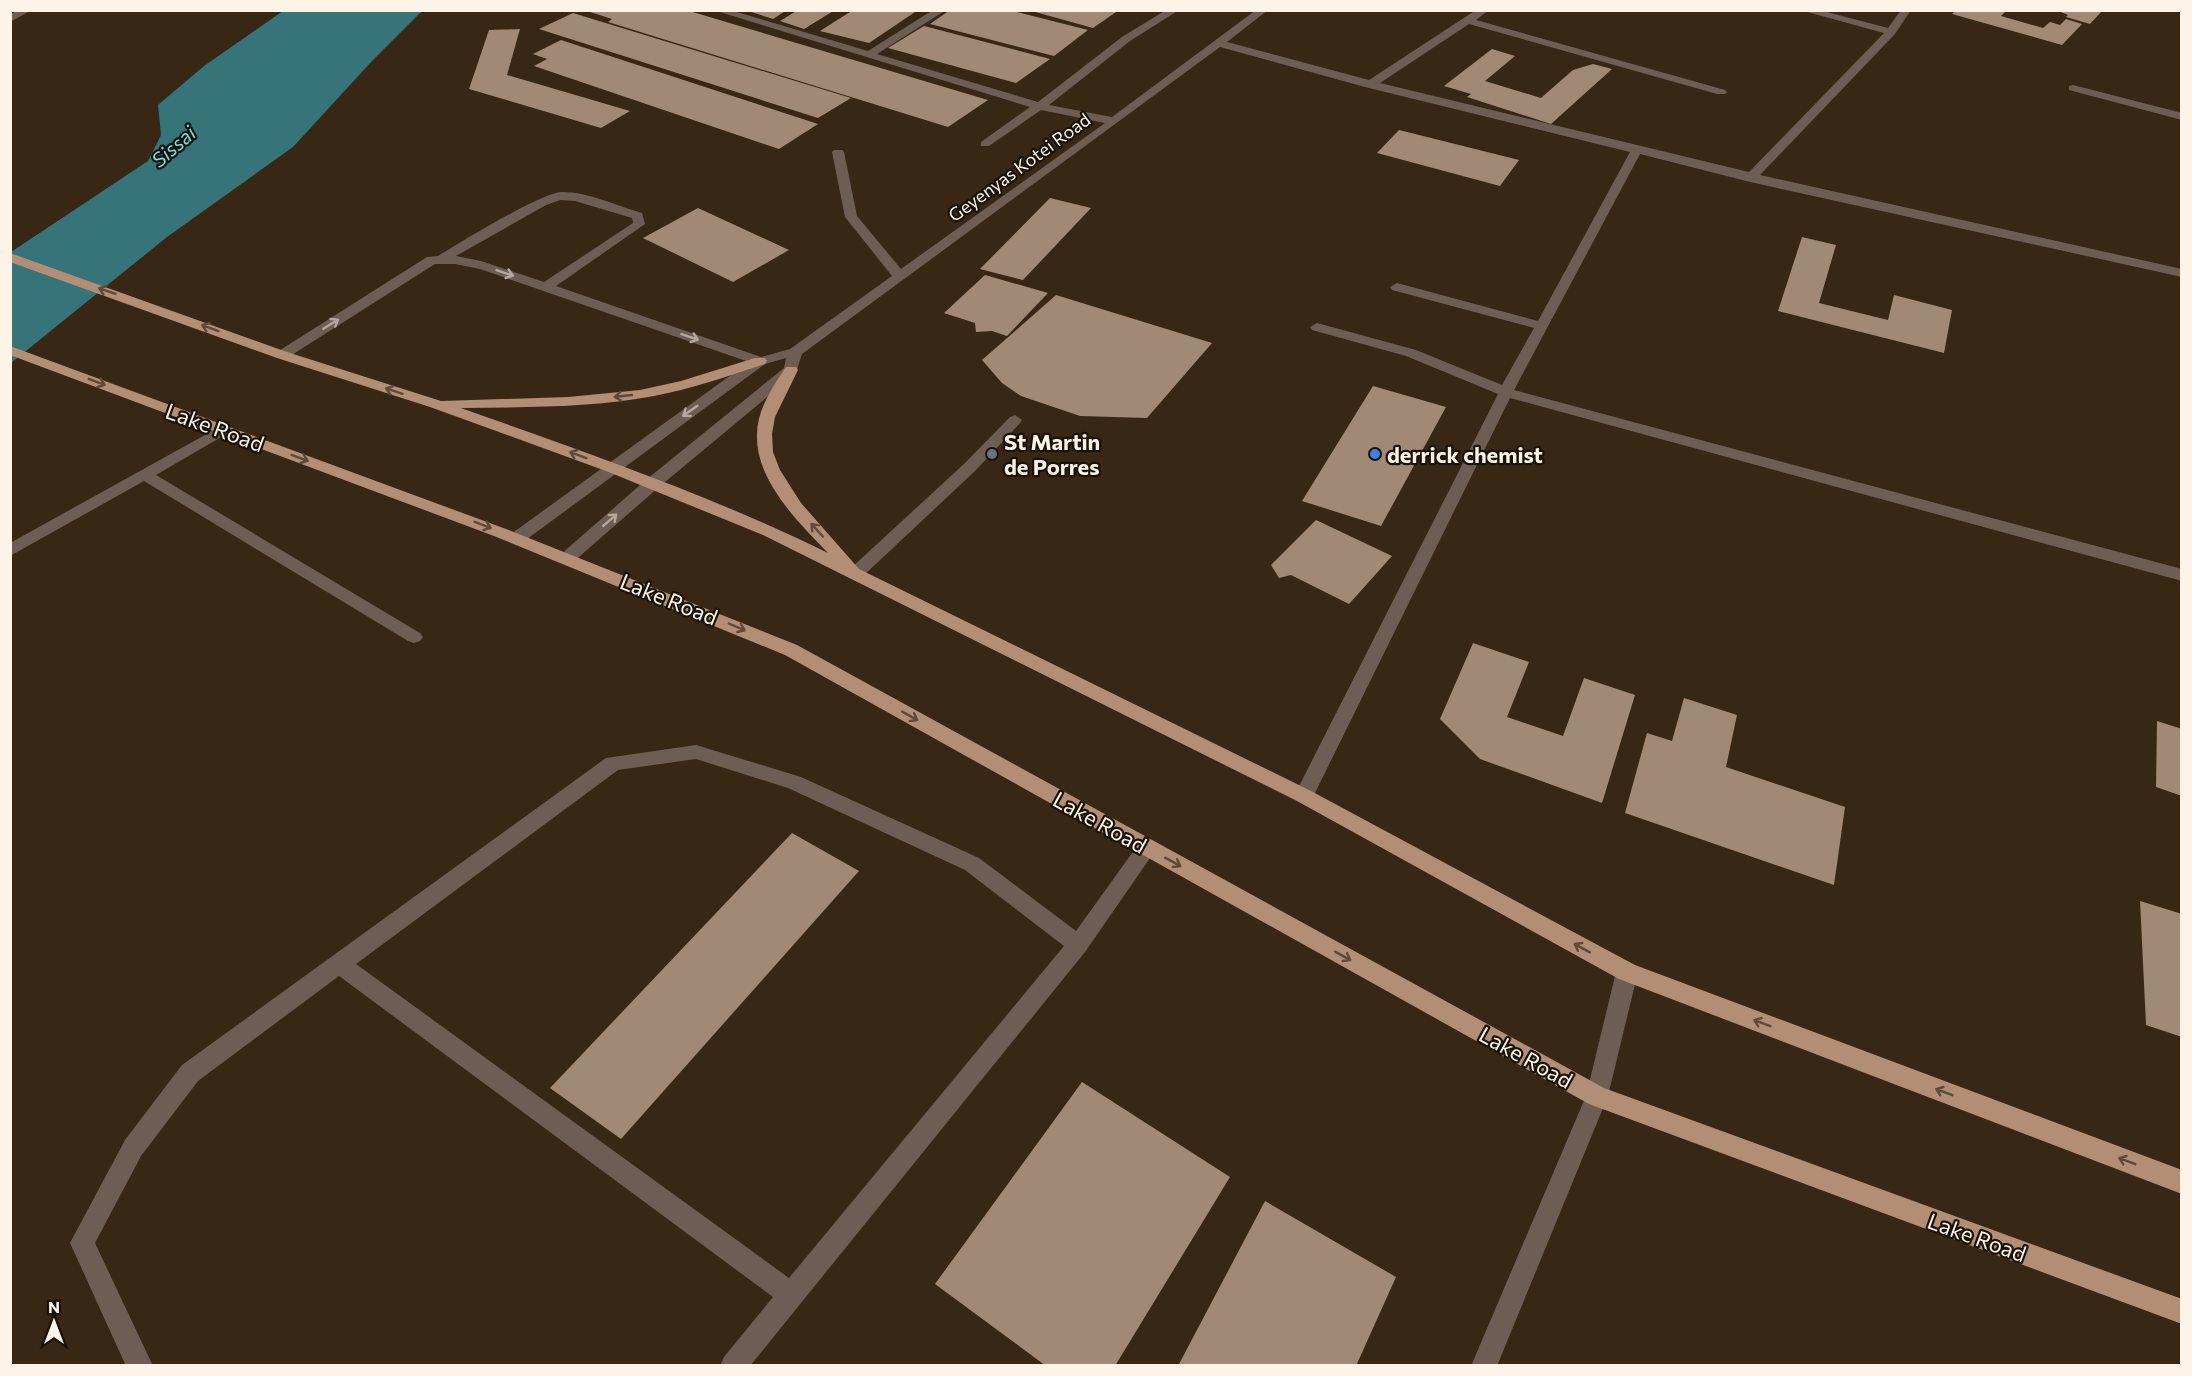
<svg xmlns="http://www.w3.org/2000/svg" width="2192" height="1376" viewBox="0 0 2192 1376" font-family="Commissioner,sans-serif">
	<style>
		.water { fill: #36747a }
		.building { fill: #a08a75 }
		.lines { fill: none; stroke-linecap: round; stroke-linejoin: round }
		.minor { fill: #6e5d52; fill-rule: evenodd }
		.major { fill: #b28e77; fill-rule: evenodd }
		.oneway { stroke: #b6a89c }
		.oneway2 { stroke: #5e4a3a }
		.worship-dot { fill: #6b7280; stroke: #191209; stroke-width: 2 }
		.shop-dot { fill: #3f7fe0; stroke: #191209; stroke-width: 2 }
		.labels { text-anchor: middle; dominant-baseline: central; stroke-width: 4.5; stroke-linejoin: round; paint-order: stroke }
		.far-street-label { font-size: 18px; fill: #fef3e7; stroke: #191209 }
		.far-water-label { font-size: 20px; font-style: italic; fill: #77dae4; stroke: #191209 }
		.street-label { font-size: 22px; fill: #fef3e7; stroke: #191209 }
		.poi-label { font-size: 22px; font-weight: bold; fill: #fef3e7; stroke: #191209; text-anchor: start }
	</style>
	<rect width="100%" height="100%" fill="#382714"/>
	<!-- water -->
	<polygon class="water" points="283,11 422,11 372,61 293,147 167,237 11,363 11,252 148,161 161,135 158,105 204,66"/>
	<!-- building -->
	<g class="building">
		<polygon points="584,10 686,10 988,100 948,127 608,22 612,19"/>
		<polygon points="745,10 787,10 773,19"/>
		<polygon points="798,10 835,10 804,29 780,21"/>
		<polygon points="853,10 918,10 869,43 820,31"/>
		<polygon points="950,10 1009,10 1088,30 1054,56 930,24"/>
		<polygon points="1028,10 1119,10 1093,28"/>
		<polygon points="1956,10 2007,10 2001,16 2043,28 2050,22 2060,25 2066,19 2082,24 2062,45 1952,14"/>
		<polygon points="2056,10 2100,10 2102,11 2090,24 2066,17 2068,15"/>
		<polygon points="573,13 851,98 818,118 539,29"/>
		<polygon points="924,26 1050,59 1016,83 888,48"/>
		<polygon points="520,29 507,75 630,111 601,128 469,89 489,30"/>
		<polygon points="561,40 818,124 779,149 534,66 547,59 533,54"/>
		<polygon points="1492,49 1515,56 1485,81 1541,98 1573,70 1593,64 1612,69 1551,124 1467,97 1471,94 1444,86"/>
		<polygon points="1399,130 1519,160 1500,186 1377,153"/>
		<polygon points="1050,198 1091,208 1023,280 980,269"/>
		<polygon points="698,208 789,250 733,282 643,238"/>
		<polygon points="1802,237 1836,245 1819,303 1888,320 1894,295 1952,310 1944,353 1778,311"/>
		<polygon points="985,275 1048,293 1007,336 992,331 976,332 975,323 944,313"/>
		<polygon points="1056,295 1212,343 1147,418 1080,416 1021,396 1002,383 982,360"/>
		<polygon points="1373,386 1446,407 1381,526 1302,501"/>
		<polygon points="1316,520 1392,556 1349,604 1291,575 1279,578 1271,565"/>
		<polygon points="1473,643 1529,662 1507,717 1563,736 1584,678 1635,695 1602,803 1480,759 1440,719"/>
		<polygon points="1684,698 1737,715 1726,767 1845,807 1834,885 1625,813 1647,733 1672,741"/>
		<polygon points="2157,721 2182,729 2182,796 2156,787"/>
		<polygon points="792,833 859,871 621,1139 550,1088"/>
		<polygon points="2140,901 2182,914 2182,1037 2146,1025"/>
		<polygon points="1082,1082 1230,1177 1115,1366 1046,1366 935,1284"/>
		<polygon points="1265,1201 1396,1277 1356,1366 1178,1366"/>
	</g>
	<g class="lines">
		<!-- minor -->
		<g class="minor">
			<polygon points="18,10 32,10 10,22 10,15"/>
			<path d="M713,10H730L868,51L933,10H946L877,54L1038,102L1122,37L1166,10H1179L1130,41L1049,105L1112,117L1256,10H1268L1227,42L1369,80L1476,10H1489L1476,20L1725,90L1727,92L1725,94H1717L1469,24L1380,83L1749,172L1884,33L1800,10H1819L1888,28L1901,10H1911L1895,34L1760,175L2182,269V277L1750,182L1640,154L1514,390L2182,569V581L1510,398L1311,801L1304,804L1297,801L1294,796L1498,394L1406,356L1312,330L1310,327L1317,323L1416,350L1502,385L1534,328L1392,290L1390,287L1397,283L1538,321L1630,152L1365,87L1220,47L802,354L796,373L659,487L572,563H560L558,559L560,555L647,479L784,368L786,358L765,364L523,542H511L509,538L511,534L749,362L480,269L455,264H435L287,358H277L275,355L277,352L427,257L438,256C461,242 540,193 562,192C589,192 617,206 642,213L645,224L556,286L761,357L790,349L892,276L845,217L832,152L834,150H842L844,152L857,216L901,269L1105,123L1041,110L989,146H981V142L1030,107ZM560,200L575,201L632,218L633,223L544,282L481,261L456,256L546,205Z"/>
			<polygon points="2073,85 2182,113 2182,120 2069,90 2069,86"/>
			<polygon points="1015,415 1022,420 1020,423 975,471 862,577 850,577 848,573 850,569 965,463 1010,417"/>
			<polygon points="223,425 228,427 230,430 228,433 156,475 420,633 423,637 420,641 414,643 408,641 144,481 10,556 10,543"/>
			<path d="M696,745L801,777L979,858L1076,931L1140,842L1147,840L1154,842L1157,848L1085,952L750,1366H720L724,1357L773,1297L339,976L198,1081L141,1156L95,1243L153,1366H126L70,1243L125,1140L182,1065L606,758ZM696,759L788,788L965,870L1064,946L789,1278L356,964L618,770Z"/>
			<polygon points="1627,962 1635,965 1638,972 1608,1096 1497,1366 1471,1366 1586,1096 1616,972 1619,965"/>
		</g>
		<!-- major -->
		<g class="major">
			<path d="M10,253L287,352L441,401L568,397L640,390L681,381L755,358H765L767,361L765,364C728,376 692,389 654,396C591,408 525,407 461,408C585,452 710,495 828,553C798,522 755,480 757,434C757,410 773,386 786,367H796L798,370L775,417L772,434L773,452L780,470L801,503L859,569L1311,791L1635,965L2182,1170V1194L1619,979L1297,801L763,535L606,471L430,407L277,358L10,262Z"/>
			<polygon points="10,346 506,529 797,645 1604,1088 2182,1299 2182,1324 1589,1104 785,655 494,536 10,355"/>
		</g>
	</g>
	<!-- one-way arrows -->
	<defs><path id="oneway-shaft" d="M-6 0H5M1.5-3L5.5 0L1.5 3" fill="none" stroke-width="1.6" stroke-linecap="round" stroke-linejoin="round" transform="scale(1.5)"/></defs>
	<g class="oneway">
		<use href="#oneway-shaft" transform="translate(505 273) rotate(19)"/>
		<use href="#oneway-shaft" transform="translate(331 324) rotate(-32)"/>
		<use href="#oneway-shaft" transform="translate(690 337) rotate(19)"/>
		<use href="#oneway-shaft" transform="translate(690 411) rotate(145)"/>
		<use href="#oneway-shaft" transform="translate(610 520) rotate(-41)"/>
	</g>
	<g class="oneway2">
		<use href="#oneway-shaft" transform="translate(107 291) rotate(-161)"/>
		<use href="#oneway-shaft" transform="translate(210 328) rotate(-160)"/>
		<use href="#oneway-shaft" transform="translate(97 382) rotate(21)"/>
		<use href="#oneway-shaft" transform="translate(394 391) rotate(-162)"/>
		<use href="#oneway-shaft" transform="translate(623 396) rotate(174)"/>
		<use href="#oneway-shaft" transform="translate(578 455) rotate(-160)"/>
		<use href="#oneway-shaft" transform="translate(300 458) rotate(20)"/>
		<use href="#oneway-shaft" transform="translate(483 525) rotate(20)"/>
		<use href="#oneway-shaft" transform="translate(817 530) rotate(-132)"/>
		<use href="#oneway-shaft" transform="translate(737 627) rotate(23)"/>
		<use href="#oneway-shaft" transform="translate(910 716) rotate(29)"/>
		<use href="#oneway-shaft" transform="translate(1173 862) rotate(29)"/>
		<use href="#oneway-shaft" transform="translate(1582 948) rotate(-151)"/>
		<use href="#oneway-shaft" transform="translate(1343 956) rotate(29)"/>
		<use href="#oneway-shaft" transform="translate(1762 1023) rotate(-159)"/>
		<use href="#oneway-shaft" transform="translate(1944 1092) rotate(-159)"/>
		<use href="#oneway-shaft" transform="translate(2127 1161) rotate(-159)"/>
	</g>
	<!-- markers -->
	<circle class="worship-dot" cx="992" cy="454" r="6"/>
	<circle class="shop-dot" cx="1375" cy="454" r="6"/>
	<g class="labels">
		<!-- far-street labels -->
		<g class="far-street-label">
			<text transform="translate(1019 167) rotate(-36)">Geyenyas Kotei Road</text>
		</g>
		<!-- far-water labels -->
		<g class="far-water-label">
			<text transform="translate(173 146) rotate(-41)">Sissai</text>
		</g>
		<!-- street labels -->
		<g class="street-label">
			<text transform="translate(215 427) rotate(20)">Lake Road</text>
			<text transform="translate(669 599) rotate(22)">Lake Road</text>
			<text transform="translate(1100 822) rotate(29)">Lake Road</text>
			<text transform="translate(1526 1057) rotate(29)">Lake Road</text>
			<text transform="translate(1977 1237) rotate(20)">Lake Road</text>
		</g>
		<!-- poi labels -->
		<g class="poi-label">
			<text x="1004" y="441">St Martin<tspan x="1004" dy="25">de Porres</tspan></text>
			<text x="1387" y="454">derrick chemist</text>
		</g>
	</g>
	<!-- border -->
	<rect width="2192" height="1376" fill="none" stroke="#fef3e7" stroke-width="24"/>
	<!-- north arrow -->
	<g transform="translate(54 1322)" stroke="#191209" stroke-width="4.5" paint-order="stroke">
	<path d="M0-4.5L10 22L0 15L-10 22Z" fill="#fef3e7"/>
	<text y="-9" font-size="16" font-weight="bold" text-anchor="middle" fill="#fef3e7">N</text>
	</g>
</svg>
